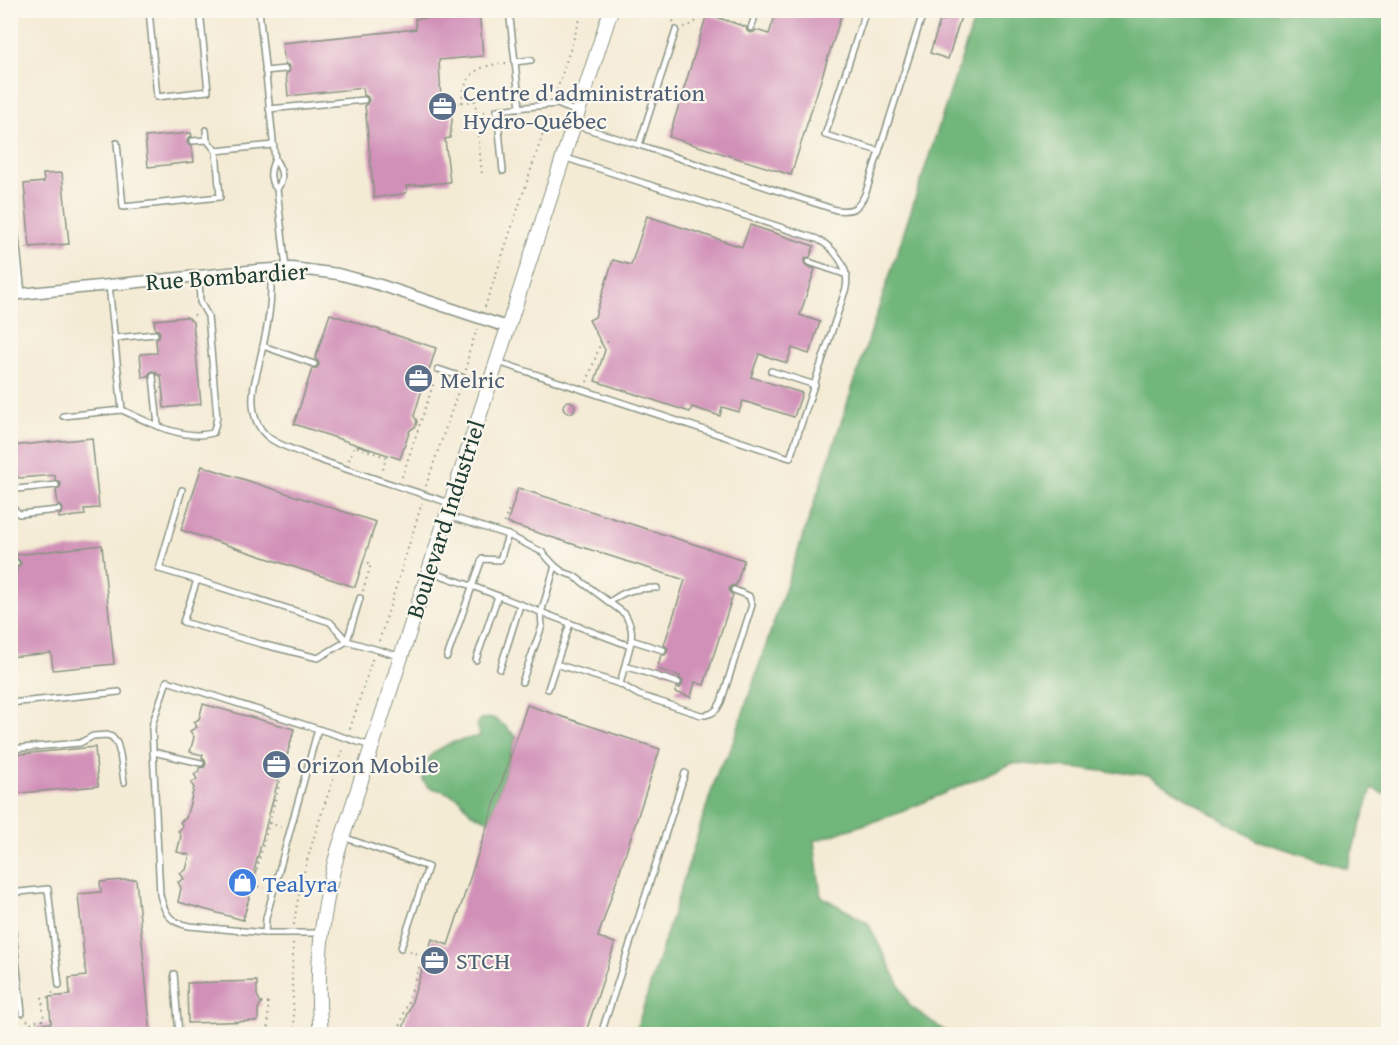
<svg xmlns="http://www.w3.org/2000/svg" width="1399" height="1045" viewBox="0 0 1399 1045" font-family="'Gentium Book Plus',serif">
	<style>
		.forest { fill: #71b67a; stroke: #487a57; stroke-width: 1.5 }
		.building { fill: #d190b8 }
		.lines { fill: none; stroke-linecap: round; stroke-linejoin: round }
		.service-casing { stroke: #8a9484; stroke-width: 8 }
		.minor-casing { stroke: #8a9484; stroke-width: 13 }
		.tertiary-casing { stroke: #8a9484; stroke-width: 16 }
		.path { stroke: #8a9484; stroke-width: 2; stroke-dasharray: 1.5 4.5; stroke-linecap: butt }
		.service { stroke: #fff; stroke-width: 5 }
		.minor { stroke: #fff; stroke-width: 10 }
		.tertiary { stroke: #fff; stroke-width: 14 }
		.labels { text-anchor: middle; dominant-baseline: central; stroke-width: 4.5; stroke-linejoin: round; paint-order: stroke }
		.service-label { font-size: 24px; fill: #4e5e75; stroke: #fbf7ec; text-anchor: start }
		.street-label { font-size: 24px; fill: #1f3d34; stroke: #fbf7ec }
		.shop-label { font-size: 24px; fill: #366cbe; stroke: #fbf7ec; text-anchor: start }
	</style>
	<rect width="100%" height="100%" fill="#fbf7ec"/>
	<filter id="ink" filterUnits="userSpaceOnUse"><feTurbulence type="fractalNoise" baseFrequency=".0167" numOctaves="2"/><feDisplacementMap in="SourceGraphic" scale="12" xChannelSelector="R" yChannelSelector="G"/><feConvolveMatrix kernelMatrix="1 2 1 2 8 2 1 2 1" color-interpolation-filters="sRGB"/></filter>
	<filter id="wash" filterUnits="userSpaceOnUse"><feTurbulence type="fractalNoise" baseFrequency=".008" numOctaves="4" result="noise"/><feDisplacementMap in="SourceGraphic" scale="24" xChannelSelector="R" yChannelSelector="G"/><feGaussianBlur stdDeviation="1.35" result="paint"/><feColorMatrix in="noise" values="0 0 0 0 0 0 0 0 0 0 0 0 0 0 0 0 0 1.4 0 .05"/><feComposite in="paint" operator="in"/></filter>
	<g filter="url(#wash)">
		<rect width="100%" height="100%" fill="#f4ebd5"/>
		<!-- forest -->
		<g class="forest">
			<polygon points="977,11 1388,11 1388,796 1372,788 1347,868 1256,840 1149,775 1013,763 899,813 814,841 821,896 868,923 910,1006 949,1034 635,1034 719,767 729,754 820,486"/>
			<polygon points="493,718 505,726 516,737 489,821 471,813 459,798 443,791 428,787 423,780 423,765 434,752 450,743 480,736 477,726 480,719"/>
		</g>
		<g id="blocks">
			<!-- building -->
			<g class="building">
				<polygon points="452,10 479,10 483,56 439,60 441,102 450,100 452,121 450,138 445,139 450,182 406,186 407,192 402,194 374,198 365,105 367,104 369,100 368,97 364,95 363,88 288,96 286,74 289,72 290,68 288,65 285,64 282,43 416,29 415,19 452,16"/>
				<polygon points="777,10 843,10 791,175 669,137 707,14 746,27 747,31 750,33 754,32 756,30 769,34"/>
				<polygon points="943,10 963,10 948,59 930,53 940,21 945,20 947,17 946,13"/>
				<polygon points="191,133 192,136 188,138 187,142 189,145 192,146 194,162 148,167 145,137"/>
				<polygon points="62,173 69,244 30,247 24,184 44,182 43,174"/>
				<polygon points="647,216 742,247 750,225 814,246 810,257 806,258 804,261 806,266 815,269 800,315 820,322 809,354 792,348 787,363 759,354 751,377 802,393 794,417 743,401 739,412 722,407 720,416 692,407 690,412 595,381 605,350 589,320 595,317 613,260 631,265"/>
				<polygon points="330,314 436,348 429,371 431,377 429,384 423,386 414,416 417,421 416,425 415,427 410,430 400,459 294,424 312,369 317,368 319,365 318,361 315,359"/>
				<polygon points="187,317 193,322 201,404 164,408 161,375 158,375 156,372 152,371 149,374 148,376 142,377 140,354 157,353 156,339 159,337 160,333 158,330 155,329 154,320"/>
				<circle cx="569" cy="407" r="6"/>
				<polygon points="92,438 99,508 84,509 85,515 59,518 59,515 61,514 63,510 62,507 58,505 56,490 59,489 61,485 60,482 55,480 55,475 20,478 10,473 10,446"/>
				<polygon points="202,466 376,522 355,587 181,530"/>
				<polygon points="518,488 744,560 736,585 731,586 729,589 730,593 733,595 704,685 695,682 691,697 675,692 676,688 680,688 682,685 683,681 679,678 680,676 657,669 661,655 665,655 667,652 668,648 664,645 685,580 507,523"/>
				<polygon points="102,545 114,664 53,670 51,653 10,657 10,574 17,574 17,568 20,566 21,563 19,560 16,558 16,555"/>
				<polygon points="203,704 294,729 281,778 279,777 254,871 256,872 243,920 178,902 181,888 178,882 184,879 180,873 186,870 190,855 177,852 181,836 178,831 183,827 180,822 186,818 194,788 191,783 197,779 194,774 199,771 199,768 204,767 206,764 205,760 202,758 203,755 190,752 194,737 190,731 197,727 194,722 199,719"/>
				<polygon points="527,705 660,749 598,937 615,943 585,1035 401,1035 432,939 448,945"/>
				<polygon points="95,747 98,786 10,794 10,755"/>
				<polygon points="136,879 151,1035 31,1035 39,1024 51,1023 49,997 70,995 69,978 86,976 78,894 101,892 100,882"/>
				<polygon points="257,981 257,995 261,1003 258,1009 258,1021 188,1023 187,983"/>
			</g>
		</g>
	</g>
	<g filter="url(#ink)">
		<use href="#blocks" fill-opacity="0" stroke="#8a9484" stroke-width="1.5"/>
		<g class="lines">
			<defs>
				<g id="service">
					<polyline points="149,10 157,97 208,91 200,10"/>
					<polyline points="259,10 275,159"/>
					<polyline points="509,10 515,62"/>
					<polyline points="866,10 825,135 879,151"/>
					<polyline points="925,10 942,16"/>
					<polyline points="751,28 757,10"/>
					<polyline points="265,71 285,69"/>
					<polyline points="520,108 515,62 531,60"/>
					<polyline points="269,109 364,100"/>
					<polyline points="575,125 639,145 676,30"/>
					<polyline points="206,130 207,140 216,151"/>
					<polyline points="192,141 207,140"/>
					<polyline points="117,143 123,207 220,197 216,151 273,145"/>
					<path d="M639,145L836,210C854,212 859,208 866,192L924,10"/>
					<polyline points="503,171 497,110 557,104 577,112"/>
					<polyline points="10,181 22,294"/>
					<path d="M277,189C285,178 282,170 275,159C270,170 268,180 277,189L286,268"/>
					<polyline points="809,262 847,275"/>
					<path d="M270,269C274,301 266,333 259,364C257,374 253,385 253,395C252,411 255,426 268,437C279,446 296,450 309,456C355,473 402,487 449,503"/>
					<polyline points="115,338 155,334"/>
					<polyline points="263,346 314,364"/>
					<path d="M498,362L790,458L846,288C850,268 835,248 817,239L563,157"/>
					<polyline points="438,369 488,386"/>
					<polyline points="771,371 815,385"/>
					<polyline points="153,376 158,426"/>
					<path d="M122,410C148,422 183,441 213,433L215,427L217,417L208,316L200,302L199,276"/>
					<polyline points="63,416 122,410 109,285"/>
					<polyline points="182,490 159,569 197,580"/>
					<polyline points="10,492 17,489 56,485"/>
					<polyline points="10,505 19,514 58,510"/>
					<polyline points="10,564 16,563"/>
					<path d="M428,571L472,586L630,646C633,632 632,627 625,614L574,576L563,572L555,566L542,552L508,535"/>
					<polygon points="197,580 330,622 347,641 318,658 261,644 183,622"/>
					<polyline points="360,598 347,641 399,656"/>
					<path d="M609,603C625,589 636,589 657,588"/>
					<polyline points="570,624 556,664 620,684 630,646"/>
					<polyline points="631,640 663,650"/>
					<polyline points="447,657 482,559 500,560 508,535 448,516"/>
					<polyline points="476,660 498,596"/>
					<polyline points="625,666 678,683"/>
					<polyline points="500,669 520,605"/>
					<polyline points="522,682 542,626 541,613 555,566"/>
					<polyline points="620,684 639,695 701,715 706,715 712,713 717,709 721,702 752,605 749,596 734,590"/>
					<polyline points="548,689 556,664"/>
					<polyline points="10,703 119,692"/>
					<polyline points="10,749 80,743 93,736 107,735 112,737 117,743 120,754 124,782"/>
					<polyline points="153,752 201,763"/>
					<polyline points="343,837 428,867 401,948"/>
					<polyline points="10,893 48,889 59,985"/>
					<polyline points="10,905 22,1013"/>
					<path d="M265,933L189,926C169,922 165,914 160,895L152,729L153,722L167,681L318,729"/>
					<polyline points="320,933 265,933 266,918 318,729 371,746"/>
					<polyline points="174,974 179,1034"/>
					<polyline points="601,1034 685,773"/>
				</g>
				<polyline id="minor" points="10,295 258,270 292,268 338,274 380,285 507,327"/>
				<path id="tertiary" d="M321,1034C315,972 321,911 338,851L611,10"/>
			</defs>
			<!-- service casing -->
			<use href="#service" class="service-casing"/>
			<!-- minor casing -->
			<use href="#minor" class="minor-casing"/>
			<!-- tertiary casing -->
			<use href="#tertiary" class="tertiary-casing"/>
			<!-- path -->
			<g class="path">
				<polyline points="673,22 676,10"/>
				<polyline points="684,27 689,26 707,14 742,25"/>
				<polyline points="555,96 583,10"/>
				<path d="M462,103C464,72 479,65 507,63"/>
				<polyline points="450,104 475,101 482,175"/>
				<polyline points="477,113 489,111"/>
				<polyline points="26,248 38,247"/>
				<polyline points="485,307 549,116"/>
				<polyline points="189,319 197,313"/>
				<polyline points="466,370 469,352 477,329"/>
				<polyline points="587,382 601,342 608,342"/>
				<polyline points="349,460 354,446 386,457 383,470"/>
				<polyline points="402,477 434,382 430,380"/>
				<polyline points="426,486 460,386"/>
				<polyline points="504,523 508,511 510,513"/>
				<polyline points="363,591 371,564 364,561"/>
				<polyline points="379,641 422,503"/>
				<polyline points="350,729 373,657"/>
				<polyline points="284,766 296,769"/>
				<polyline points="269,823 281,827"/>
				<polyline points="252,885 264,888"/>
				<polyline points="245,920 243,920 294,730"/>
				<path d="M294,925C301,864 326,804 344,746"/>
				<polyline points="293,943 292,984 295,1034"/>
				<polyline points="410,951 426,957"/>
				<polyline points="261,1003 268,1003 269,1034"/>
				<polyline points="27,1020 36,1028"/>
				<polyline points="236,1022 237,1034"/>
				<polyline points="31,1024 34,1021 44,1020 42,998 49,997 54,991"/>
				<polyline points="402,1034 398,1033 423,955"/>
			</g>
			<!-- service -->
			<use href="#service" class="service"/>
			<!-- minor -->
			<use href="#minor" class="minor"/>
			<!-- tertiary -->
			<use href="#tertiary" class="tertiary"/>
		</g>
	</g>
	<!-- icons -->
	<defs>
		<symbol id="office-disc" viewBox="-11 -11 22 22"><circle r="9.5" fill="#5c6f8a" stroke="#fbf7ec"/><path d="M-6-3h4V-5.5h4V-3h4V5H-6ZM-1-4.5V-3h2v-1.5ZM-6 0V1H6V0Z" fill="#fff"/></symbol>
		<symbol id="shop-disc" viewBox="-11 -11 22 22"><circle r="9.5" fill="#3f7fe0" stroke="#fbf7ec"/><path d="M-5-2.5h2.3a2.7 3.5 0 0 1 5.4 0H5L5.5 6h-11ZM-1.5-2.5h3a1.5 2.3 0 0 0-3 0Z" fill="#fff"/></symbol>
	</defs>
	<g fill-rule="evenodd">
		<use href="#office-disc" x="426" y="90" width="33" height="33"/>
		<use href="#office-disc" x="402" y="362" width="33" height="33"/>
		<use href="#office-disc" x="260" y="748" width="33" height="33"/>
		<use href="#shop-disc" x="226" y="866" width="33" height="33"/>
		<use href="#office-disc" x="418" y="944" width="33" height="33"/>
	</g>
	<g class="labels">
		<!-- service labels -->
		<g class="service-label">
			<text x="463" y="92">Centre d'administration<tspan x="463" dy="28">Hydro-Québec</tspan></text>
			<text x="440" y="379">Melric</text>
			<text x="297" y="764">Orizon Mobile</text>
			<text x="456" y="960">STCH</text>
		</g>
		<!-- street labels -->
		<g class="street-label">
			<text transform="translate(227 276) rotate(-4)">Rue Bombardier</text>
			<text transform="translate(445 519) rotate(-72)">Boulevard Industriel</text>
		</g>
		<!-- shop labels -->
		<g class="shop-label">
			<text x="263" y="883">Tealyra</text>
		</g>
	</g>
	<!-- margin -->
	<rect width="1399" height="1045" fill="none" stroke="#fbf7ec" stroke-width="36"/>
</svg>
